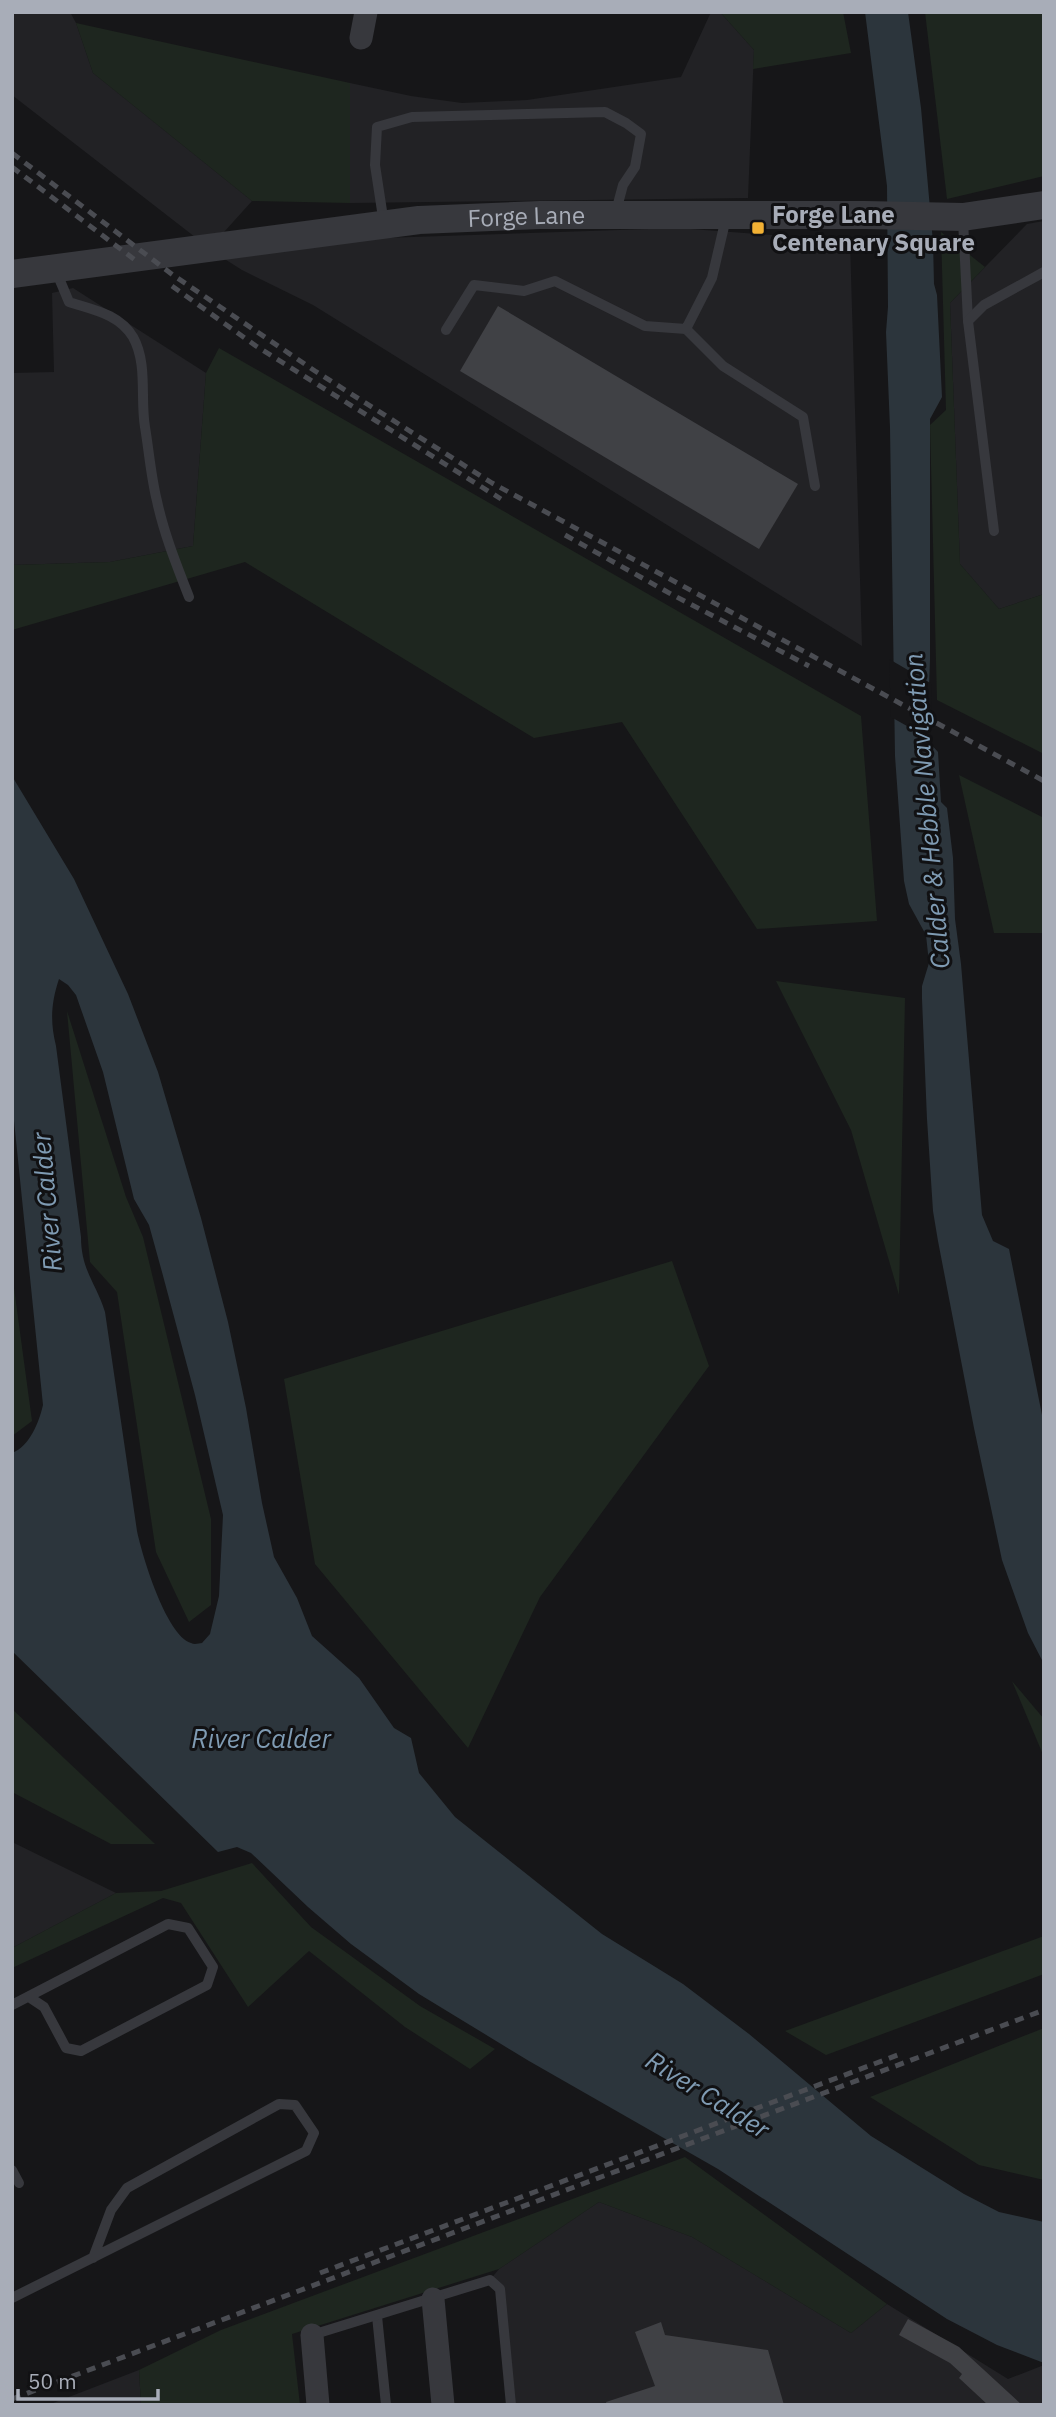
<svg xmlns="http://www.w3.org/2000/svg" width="1056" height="2417" viewBox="0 0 1056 2417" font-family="'IBM Plex Sans',sans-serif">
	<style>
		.built { fill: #222225 }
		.green { fill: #1e261f }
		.water { fill: #2c353c; fill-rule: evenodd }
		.pier { fill: #161618 }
		.building { fill: #404145 }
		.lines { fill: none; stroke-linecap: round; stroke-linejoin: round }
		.service { stroke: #37383d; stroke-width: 10 }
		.minor { stroke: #37383d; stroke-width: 23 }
		.tertiary { stroke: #37383d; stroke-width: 28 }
		.rail { stroke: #4a4c52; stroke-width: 5; stroke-dasharray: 9 7; stroke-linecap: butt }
		.poi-dot { fill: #f2b134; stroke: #111113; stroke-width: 2.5 }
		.labels { text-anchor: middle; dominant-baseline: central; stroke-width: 6; stroke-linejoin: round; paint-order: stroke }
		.poi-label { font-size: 24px; font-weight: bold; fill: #a8adb8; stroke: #111113; text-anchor: start }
		.street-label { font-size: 24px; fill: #a8adb8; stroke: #111113 }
		.water-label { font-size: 26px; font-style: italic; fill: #7f9bb3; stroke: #111113 }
	</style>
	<rect width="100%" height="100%" fill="#161618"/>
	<!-- built -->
	<g class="built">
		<polygon points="12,12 70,12 76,23 93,73 252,201 224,232 195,237 12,95"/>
		<polygon points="711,12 720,12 754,50 748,198 350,203 350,83 411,96 462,103 527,100 681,77"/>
		<polygon points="1044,221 1044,594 999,609 960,564 950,303 1027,224"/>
		<polygon points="678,228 850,241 862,646 313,305 242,270 223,258 353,239"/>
		<polygon points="73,288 206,373 193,546 110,562 12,565 12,373 54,372 52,293"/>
		<polygon points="12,1842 116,1893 12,1948"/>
		<polygon points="599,2202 692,2237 851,2333 887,2304 1008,2379 1044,2365 1044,2405 511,2405 500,2289 490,2280 499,2269"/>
		<polygon points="139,2370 141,2405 48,2405"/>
	</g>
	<!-- green -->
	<g class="green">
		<polygon points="720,12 843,12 851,53 753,69 754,50"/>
		<polygon points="925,12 1044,12 1044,176 947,199"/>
		<polygon points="76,23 350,83 350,203 252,201 93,73"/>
		<polygon points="941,232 985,267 950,303 960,564 999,609 1044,594 1044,754 937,700 930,425 946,410"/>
		<polygon points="219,348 861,716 877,921 757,929 622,722 534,738 245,562 12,630 12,565 110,562 193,546 206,373"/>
		<polygon points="959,775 1044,818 1044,933 994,933"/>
		<polygon points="776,981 905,998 899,1295 851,1130"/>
		<polygon points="67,1011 126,1197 143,1237 211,1519 211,1605 189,1622 156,1552 117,1292 90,1262"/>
		<polygon points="672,1261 709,1366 540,1597 468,1748 315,1564 284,1379"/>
		<polygon points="12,1273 32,1421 12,1436"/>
		<polygon points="1012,1681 1044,1719 1044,1757"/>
		<polygon points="12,1709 155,1844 111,1844 12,1792"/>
		<polygon points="252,1863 311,1927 420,2006 495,2049 470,2069 405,2027 309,1951 248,2007 181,1903 163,1898 12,1968 12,1948 116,1893 161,1891"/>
		<polygon points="1044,1936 1044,1974 826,2055 785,2031"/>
		<polygon points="1044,2028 1044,2180 979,2165 870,2097"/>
		<polygon points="685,2157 887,2304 851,2333 692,2237 599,2202 499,2269 292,2334 300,2405 141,2405 139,2370 221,2330"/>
	</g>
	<!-- water -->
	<g class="water">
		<polygon points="865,12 908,12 921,108 933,242 934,284 937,295 942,397 930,419 930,660 927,740 938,752 941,802 947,808 953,858 955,919 961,964 982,1215 993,1241 1009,1249 1044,1425 1044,1664 1028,1633 1002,1560 974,1428 938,1241 933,1211 927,1119 922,999 922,986 929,963 926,935 909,904 904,881 895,756 890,428 886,332 888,307 887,186"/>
		<path d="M12,776L74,879L128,994L158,1072L201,1218L228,1322L246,1408L262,1503L274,1557L297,1598L312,1636L359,1678L394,1728L411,1738L419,1773L455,1817L602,1934L683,1984L749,2034L871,2136L964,2194L999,2212L1044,2222V2363L997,2345L947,2319L718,2169L529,2061L419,1994L351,1944L308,1907L251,1853L237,1847L218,1852L12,1651V1453C30,1446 39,1422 43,1405L12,1101ZM59,979L68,985L76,995L103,1072L134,1199L149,1225L162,1272L195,1395L223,1515L219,1596L210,1634L202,1643C199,1643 195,1645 191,1643C166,1635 142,1555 137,1531L105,1312C96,1283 81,1270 81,1237L56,1046C50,1022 51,1003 59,979Z"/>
	</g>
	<!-- pier -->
	<polygon class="pier" points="889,659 932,684 930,739 891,717"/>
	<!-- building -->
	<g class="building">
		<polygon points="498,306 798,484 759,549 460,371"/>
		<polygon points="908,2319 959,2347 1022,2405 988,2405 959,2378 962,2374 950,2363 899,2335"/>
		<polygon points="661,2322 665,2335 768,2350 784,2405 607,2405 606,2402 655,2386 635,2332"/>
	</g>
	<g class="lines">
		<!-- service -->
		<g class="service">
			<polyline points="963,220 968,321"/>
			<polyline points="384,224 375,165 377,127 412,117 605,112 626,123 641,134 635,167 623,185 615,215"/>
			<path d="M56,271L69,302C94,310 119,314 133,337C148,364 140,398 145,427C149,451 151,477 157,501C164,534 177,566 189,597"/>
			<polyline points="686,329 723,366 803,417 815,486"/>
			<polyline points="446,330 474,285 524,291 555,281 645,326 686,329 712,278 726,218"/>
			<polyline points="994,531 968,321 984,305 1044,272"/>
			<polyline points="12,2005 168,1924 188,1928 213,1967 207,1985 81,2051 66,2048 44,2007 29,1997"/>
			<polyline points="12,2170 19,2183"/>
			<polyline points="12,2298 306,2151 314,2133 295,2105 279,2104 127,2188 111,2210 93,2258"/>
			<polyline points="377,2316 386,2405"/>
			<polyline points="312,2335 490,2280 500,2289 511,2405"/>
		</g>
		<!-- minor -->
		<g class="minor">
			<polyline points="361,38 366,12"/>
			<polyline points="433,2299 443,2405"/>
			<polyline points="312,2335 318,2405"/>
		</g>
		<!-- tertiary -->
		<path class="tertiary" id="s1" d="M12,274L419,220L540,215H865L963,217L1044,205"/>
		<!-- rail -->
		<g class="rail">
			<polyline points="12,153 173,275 315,371 492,483 1044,781"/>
			<polyline points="12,167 135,260"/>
			<polyline points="172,286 256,346 501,499"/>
			<polyline points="565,535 671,594 809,666"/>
			<polyline points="320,2273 903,2053"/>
			<polyline points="12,2399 1044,2010"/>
		</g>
	</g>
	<!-- markers -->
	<rect class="poi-dot" x="751" y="221" width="14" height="14" rx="3.5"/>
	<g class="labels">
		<!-- poi labels -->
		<g class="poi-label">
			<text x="772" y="214">Forge Lane<tspan x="772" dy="28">Centenary Square</tspan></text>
		</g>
		<!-- street labels -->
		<g class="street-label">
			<text stroke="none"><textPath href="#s1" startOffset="518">Forge Lane</textPath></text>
		</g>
		<!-- water labels -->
		<g class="water-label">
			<text transform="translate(926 811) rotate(-95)">Calder &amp; Hebble Navigation</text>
			<text transform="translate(46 1202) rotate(-95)">River Calder</text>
			<text x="261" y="1738">River Calder</text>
			<text transform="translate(708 2094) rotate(32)">River Calder</text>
		</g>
	</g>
	<!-- border -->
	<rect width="1056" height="2417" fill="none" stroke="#a8adb8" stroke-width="28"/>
	<!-- scale -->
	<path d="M18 2389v10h140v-10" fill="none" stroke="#a8adb8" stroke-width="3.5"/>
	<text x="28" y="2389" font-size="21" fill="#a8adb8" stroke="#111113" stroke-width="5" paint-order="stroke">50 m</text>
</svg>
